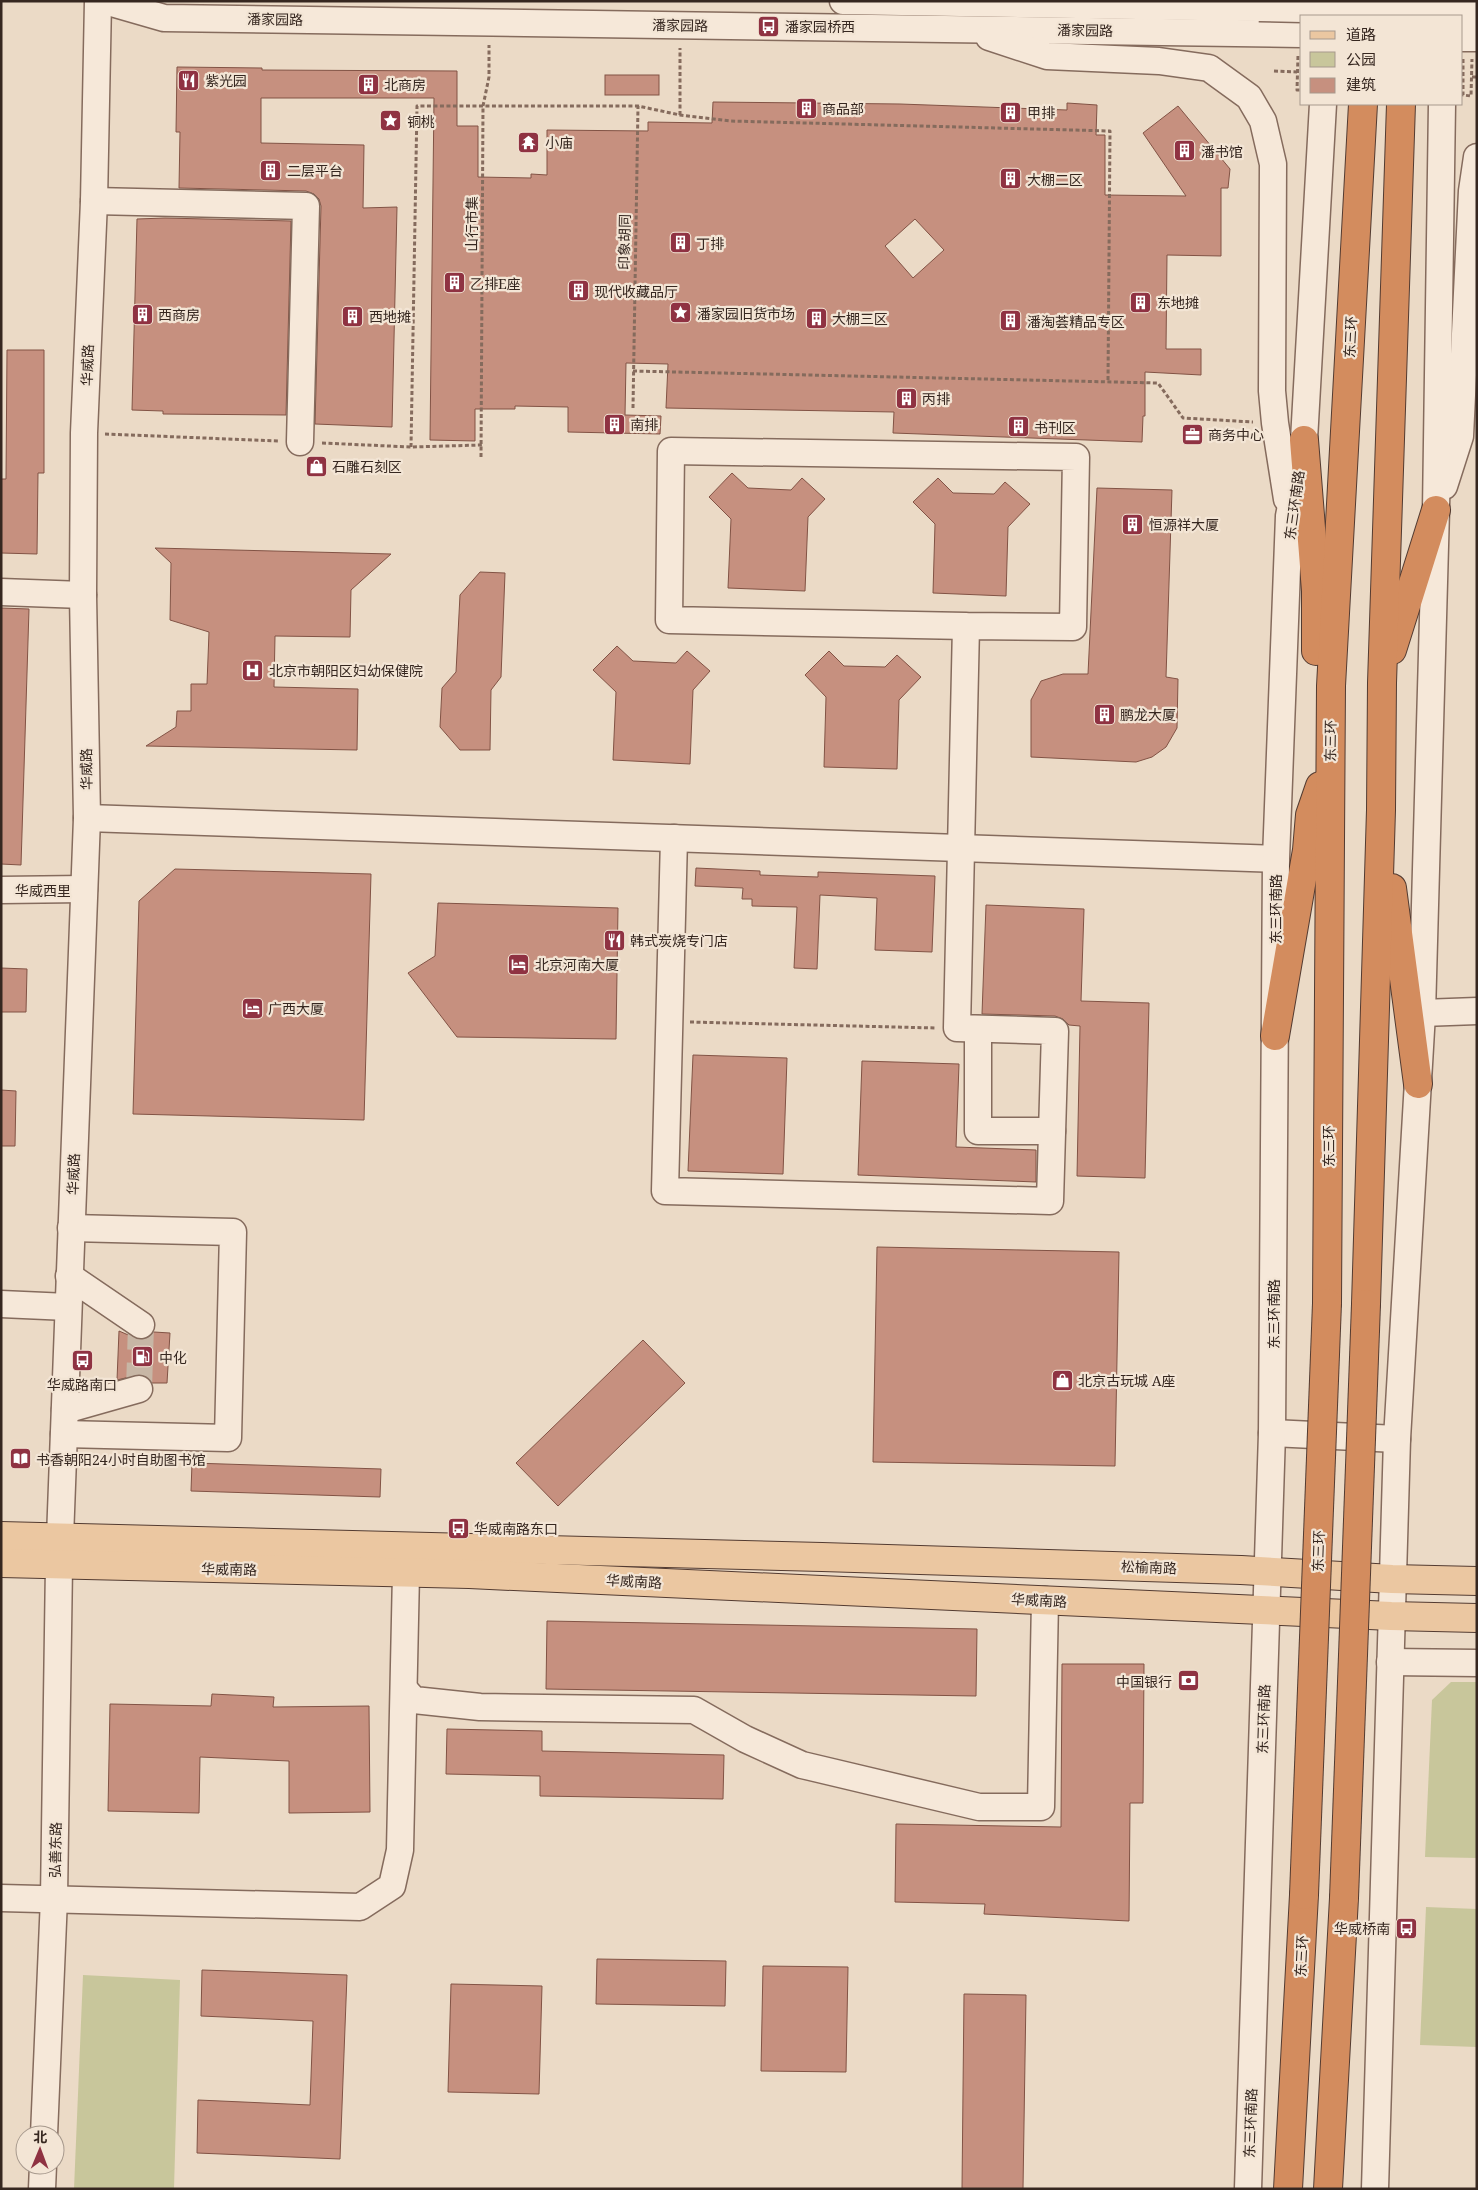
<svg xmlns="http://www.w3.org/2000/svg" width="1478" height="2190" viewBox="0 0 1478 2190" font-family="'Noto Serif','Noto Sans SC',serif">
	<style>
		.green { fill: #c8c69b }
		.building { fill: #c6907f; stroke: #825345; fill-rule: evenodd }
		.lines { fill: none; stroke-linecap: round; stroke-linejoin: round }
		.minor-tunnel { stroke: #c7b6a5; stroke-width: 26; stroke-dasharray: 26 13; stroke-linecap: butt }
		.minor-casing { stroke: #856b5d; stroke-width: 29 }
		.major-casing { stroke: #533b31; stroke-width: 30 }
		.highway-casing { stroke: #533b31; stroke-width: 30 }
		.path { stroke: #856b5d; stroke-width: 3; stroke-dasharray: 4 2.5; stroke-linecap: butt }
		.minor { stroke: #f6e8d9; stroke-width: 26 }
		.major { stroke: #ebc7a1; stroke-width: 28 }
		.highway { stroke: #d38c5e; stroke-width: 28 }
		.minor-bridge-casing { stroke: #856b5d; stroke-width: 29; stroke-linecap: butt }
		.highway-bridge-casing { stroke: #533b31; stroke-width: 30; stroke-linecap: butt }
		.minor-bridge { stroke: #f6e8d9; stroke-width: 26 }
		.highway-bridge { stroke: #d38c5e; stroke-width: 28 }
		.labels { text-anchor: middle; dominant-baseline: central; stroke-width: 4.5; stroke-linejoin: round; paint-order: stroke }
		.street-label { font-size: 14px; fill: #362720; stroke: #f3e5d5 }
		.poi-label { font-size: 14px; fill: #362720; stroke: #f3e5d5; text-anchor: start }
	</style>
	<rect width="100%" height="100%" fill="#ebdac6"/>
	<!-- green -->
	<g class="green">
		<polygon points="1451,1682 1477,1682 1477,1858 1425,1857 1432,1700"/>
		<polygon points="1426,1907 1477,1909 1477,2047 1420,2045"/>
		<polygon points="83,1975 180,1980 174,2189 74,2189"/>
	</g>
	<!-- building -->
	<g class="building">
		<path d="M177,67L262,68V70L457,71V126H478V177L531,178V174L547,175V130L648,131V122L712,123L713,102L900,104L1067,110V103L1097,105L1096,135H1105V195L1186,196L1143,133L1178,106L1230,169L1228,188H1221V256L1167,255L1166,349H1201V375L1145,372V416H1143L1142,442L893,433L894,412L666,408L668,364L626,363L625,415L661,416L660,434L568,432V407L515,406V409H475V441L430,440L434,98H261V143L364,145L363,208L397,207L392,427L315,424L321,206L319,199L314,194L306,191L179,188L180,132H176ZM915,219L944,250L913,278L885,246Z"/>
		<rect x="605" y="75" width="54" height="20"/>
		<polygon points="165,218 291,221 286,415 163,414 163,411 132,410 137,219"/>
		<polygon points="7,350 44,350 44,473 38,473 37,554 1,553 1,479 6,479"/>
		<polygon points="732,473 748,488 791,490 802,478 825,499 808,517 805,591 728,588 731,519 709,497"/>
		<polygon points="938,478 953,493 994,494 1005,482 1030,504 1008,527 1006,596 933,593 935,524 913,502"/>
		<polygon points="1097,488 1172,490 1166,677 1178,679 1177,728 1166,747 1152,757 1136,762 1031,757 1031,700 1041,681 1063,674 1088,674"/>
		<polygon points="155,548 391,554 351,590 350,637 275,636 274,687 358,689 357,750 146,746 176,727 177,711 191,711 191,684 207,684 209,632 170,620 171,563"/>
		<polygon points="480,572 505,573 501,677 491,690 490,750 460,750 440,727 442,688 456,672 460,595"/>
		<polygon points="1,608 29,609 21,865 1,864"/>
		<polygon points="617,646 633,661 676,663 687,651 710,671 693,690 690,764 613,760 616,692 593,670"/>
		<polygon points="829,651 844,666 885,667 897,655 921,677 899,700 897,769 824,767 826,697 805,675"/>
		<polygon points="696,868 760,871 760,875 818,877 818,872 935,876 932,952 875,950 877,898 820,895 817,969 794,968 797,907 752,906 752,899 742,899 743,888 695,886"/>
		<polygon points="175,869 371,874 364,1120 133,1114 139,901"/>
		<polygon points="438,903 618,908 616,1039 457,1037 408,973 435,956"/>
		<polygon points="986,905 1084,909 1081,1001 1149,1003 1145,1178 1077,1176 1080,1026 1069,1025 1063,1019 1055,1016 982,1014"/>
		<polygon points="1,968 27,969 26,1012 1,1012"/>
		<polygon points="693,1055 787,1058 783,1174 688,1171"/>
		<polygon points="862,1061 959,1064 956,1147 1036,1150 1036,1182 858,1175"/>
		<polygon points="1,1090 16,1091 15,1146 1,1146"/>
		<polygon points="877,1247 1119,1252 1115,1466 873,1462"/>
		<polygon points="119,1331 140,1340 148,1338 154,1332 170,1333 167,1383 152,1383 149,1378 142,1374 117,1380"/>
		<polygon points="643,1340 685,1383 558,1506 516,1463"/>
		<polygon points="192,1463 381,1469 380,1497 191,1491"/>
		<polygon points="547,1621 977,1629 976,1696 546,1689"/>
		<polygon points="1062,1664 1144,1664 1143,1803 1130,1803 1129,1921 984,1914 985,1904 895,1902 896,1824 1061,1827"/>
		<polygon points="212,1694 274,1697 273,1707 369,1706 370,1812 289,1813 289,1761 200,1757 199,1813 108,1811 110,1704 211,1706"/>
		<polygon points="447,1729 542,1731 542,1751 724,1755 723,1799 540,1796 540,1776 446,1774"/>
		<polygon points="597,1959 726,1961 725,2006 596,2004"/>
		<polygon points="763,1966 848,1967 846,2072 761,2071"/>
		<polygon points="202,1970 347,1975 340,2159 197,2153 198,2100 310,2105 313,2021 201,2016"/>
		<polygon points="451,1984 542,1986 539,2094 448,2092"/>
		<polygon points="964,1994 1026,1995 1023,2189 962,2189"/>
	</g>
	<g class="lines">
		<!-- minor-tunnel -->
		<polyline class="minor-tunnel" points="139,1389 141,1325"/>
		<defs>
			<g id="minor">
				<polyline points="105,1 164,18 1302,34"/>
				<polyline points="843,1 1259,8"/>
				<polyline points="989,37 1047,56 1159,61 1209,68 1249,97 1263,121 1273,164 1272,391 1275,423 1287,499"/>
				<polyline points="94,201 306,206 300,442"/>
				<polyline points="1444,486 1460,436 1472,191 1477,157"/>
				<polyline points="1,592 83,595"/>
				<polyline points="87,818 1276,859"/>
				<polyline points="674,838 665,1191 1050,1201 1055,1031 957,1028 966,626 669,620 671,451 1076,457 1073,627 966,626"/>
				<polyline points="1,890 84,889"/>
				<polyline points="1422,1013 1477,1011"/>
				<polyline points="978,1029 978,1131 1052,1131"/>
				<polyline points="69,1276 141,1325"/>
				<polyline points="1,1304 68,1307"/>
				<polyline points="65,1410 139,1389"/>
				<polyline points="1272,1433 1397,1439"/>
				<polyline points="64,1434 228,1438 233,1232 71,1228"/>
				<polyline points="1390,1662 1477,1663"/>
				<polyline points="404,1689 414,1700 480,1707 694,1710 745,1739 802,1765 979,1807 1041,1807 1045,1600"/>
				<polyline points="1,1898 360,1907 392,1886 400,1850 406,1573"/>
				<polyline points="44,2135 54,1898 59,1565 87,818 83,595 84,433 94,201 98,1"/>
				<polyline points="42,2189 43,2165"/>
				<polyline points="1248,2189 1272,1433 1276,859 1289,516 1304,440 1323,104"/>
				<polyline points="1375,2189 1397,1439 1422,1013 1436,510 1442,104"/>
			</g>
			<g id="major">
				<polyline points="1,1536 822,1557 1241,1570 1392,1579 1477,1581"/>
				<polyline points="1,1563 469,1574 1391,1616 1477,1618"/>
			</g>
			<g id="highway">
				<polyline points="1304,440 1316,591 1316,651"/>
				<polyline points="1392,650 1436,510"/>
				<polyline points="1392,888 1418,1084"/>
				<polyline points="1275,1036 1307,850 1310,815 1320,786"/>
				<polyline points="1327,1303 1331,686 1363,104"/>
				<polyline points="1366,1304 1381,810 1382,683 1401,104"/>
				<polyline points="1288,2189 1304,1895"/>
				<polyline points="1328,2189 1344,1898"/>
			</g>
		</defs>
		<!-- minor casing -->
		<use href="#minor" class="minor-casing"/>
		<!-- major casing -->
		<use href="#major" class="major-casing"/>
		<!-- highway casing -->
		<use href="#highway" class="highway-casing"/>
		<!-- path -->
		<g class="path">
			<polyline points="1298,56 1297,90 1302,90"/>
			<polyline points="1463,59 1463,95 1471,96 1472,59"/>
			<polyline points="1274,71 1297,72"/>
			<polyline points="1472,77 1477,77"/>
			<polyline points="680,115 680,48"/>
			<polyline points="633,371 1158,383 1183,418 1253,422"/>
			<polyline points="633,408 638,106"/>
			<polyline points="105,434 278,441"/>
			<polyline points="322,443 411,447 482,445"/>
			<polyline points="411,447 417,106 638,106 680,115 730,121 1110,131 1108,381"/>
			<polyline points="481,457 483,106 489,77 489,45"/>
			<polyline points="690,1022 936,1028"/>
		</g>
		<!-- minor -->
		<use href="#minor" class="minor"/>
		<!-- major -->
		<use href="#major" class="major"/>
		<!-- highway -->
		<use href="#highway" class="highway"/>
		<defs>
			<g id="minor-bridge">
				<polyline points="1259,8 1477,13"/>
				<polyline points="1462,38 1477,38"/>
			</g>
			<g id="highway-bridge">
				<polyline points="1304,1895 1327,1303"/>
				<polyline points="1344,1898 1366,1304"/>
			</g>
		</defs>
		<!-- minor-bridge casing -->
		<use href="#minor-bridge" class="minor-bridge-casing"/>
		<!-- highway-bridge casing -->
		<use href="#highway-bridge" class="highway-bridge-casing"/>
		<!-- minor-bridge -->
		<use href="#minor-bridge" class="minor-bridge"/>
		<!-- highway-bridge -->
		<use href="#highway-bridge" class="highway-bridge"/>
	</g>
	<!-- icons -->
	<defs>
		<symbol id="bus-square" viewBox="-11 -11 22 22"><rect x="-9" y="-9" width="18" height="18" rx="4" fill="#8f3242" stroke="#f3e5d5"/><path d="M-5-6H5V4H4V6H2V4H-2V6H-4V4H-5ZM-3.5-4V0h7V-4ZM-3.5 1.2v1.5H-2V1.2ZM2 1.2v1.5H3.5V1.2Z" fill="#fff"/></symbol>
		<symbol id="restaurant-square" viewBox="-11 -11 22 22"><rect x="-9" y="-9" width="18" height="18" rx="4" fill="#8f3242" stroke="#f3e5d5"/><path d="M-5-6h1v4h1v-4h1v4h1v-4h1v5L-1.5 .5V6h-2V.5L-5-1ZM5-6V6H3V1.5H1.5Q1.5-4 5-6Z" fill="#fff"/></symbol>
		<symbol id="building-square" viewBox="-11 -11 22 22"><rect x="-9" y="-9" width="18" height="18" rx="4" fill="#8f3242" stroke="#f3e5d5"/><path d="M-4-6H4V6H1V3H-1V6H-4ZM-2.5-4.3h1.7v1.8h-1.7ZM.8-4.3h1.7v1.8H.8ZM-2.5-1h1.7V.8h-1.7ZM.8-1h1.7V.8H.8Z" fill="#fff"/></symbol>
		<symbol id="sight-square" viewBox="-11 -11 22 22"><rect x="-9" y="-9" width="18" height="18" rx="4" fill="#8f3242" stroke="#f3e5d5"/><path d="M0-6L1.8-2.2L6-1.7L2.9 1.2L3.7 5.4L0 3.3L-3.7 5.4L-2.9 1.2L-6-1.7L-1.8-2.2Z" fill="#fff"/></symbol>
		<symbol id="temple-square" viewBox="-11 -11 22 22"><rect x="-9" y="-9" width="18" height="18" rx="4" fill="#8f3242" stroke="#f3e5d5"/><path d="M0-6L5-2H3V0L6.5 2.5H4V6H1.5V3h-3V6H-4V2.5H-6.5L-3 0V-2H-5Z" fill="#fff"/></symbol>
		<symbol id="office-square" viewBox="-11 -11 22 22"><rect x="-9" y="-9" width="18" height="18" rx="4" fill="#8f3242" stroke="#f3e5d5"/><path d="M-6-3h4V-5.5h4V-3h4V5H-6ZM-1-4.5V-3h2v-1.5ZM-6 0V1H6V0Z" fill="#fff"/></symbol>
		<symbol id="shop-square" viewBox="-11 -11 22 22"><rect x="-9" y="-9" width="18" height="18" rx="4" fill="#8f3242" stroke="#f3e5d5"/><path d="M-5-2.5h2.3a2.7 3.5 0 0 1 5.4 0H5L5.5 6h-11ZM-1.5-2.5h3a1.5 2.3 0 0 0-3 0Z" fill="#fff"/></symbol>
		<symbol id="hospital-square" viewBox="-11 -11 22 22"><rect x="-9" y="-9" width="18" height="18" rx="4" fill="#8f3242" stroke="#f3e5d5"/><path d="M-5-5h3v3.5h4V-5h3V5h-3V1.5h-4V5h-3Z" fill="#fff"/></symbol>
		<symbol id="hotel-square" viewBox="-11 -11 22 22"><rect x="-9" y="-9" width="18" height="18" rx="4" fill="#8f3242" stroke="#f3e5d5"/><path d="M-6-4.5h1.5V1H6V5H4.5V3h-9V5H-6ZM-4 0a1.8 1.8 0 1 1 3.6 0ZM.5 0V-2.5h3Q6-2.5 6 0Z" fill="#fff"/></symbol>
		<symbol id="fuel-square" viewBox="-11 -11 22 22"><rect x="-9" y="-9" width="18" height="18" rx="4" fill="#8f3242" stroke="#f3e5d5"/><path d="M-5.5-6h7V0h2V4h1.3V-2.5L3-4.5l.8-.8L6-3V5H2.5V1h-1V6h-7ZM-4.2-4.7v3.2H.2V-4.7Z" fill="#fff"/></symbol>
		<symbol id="library-square" viewBox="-11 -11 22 22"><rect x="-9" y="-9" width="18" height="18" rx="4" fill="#8f3242" stroke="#f3e5d5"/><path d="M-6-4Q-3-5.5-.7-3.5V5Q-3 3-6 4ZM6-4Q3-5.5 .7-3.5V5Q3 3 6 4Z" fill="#fff"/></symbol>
		<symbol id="bank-square" viewBox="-11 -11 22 22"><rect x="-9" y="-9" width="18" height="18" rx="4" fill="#8f3242" stroke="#f3e5d5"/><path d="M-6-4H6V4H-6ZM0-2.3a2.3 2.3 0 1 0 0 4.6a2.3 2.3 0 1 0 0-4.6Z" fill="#fff"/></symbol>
	</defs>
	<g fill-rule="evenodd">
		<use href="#bus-square" x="756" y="14" width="25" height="25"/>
		<use href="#restaurant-square" x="176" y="68" width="25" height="25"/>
		<use href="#building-square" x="356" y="72" width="25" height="25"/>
		<use href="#building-square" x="794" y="96" width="25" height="25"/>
		<use href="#building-square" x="998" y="100" width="25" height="25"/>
		<use href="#sight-square" x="378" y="108" width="25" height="25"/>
		<use href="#temple-square" x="516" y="130" width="25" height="25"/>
		<use href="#building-square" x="1172" y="138" width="25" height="25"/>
		<use href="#building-square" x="258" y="158" width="25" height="25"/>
		<use href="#building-square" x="998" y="166" width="25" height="25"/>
		<use href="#building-square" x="668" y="230" width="25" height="25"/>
		<use href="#building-square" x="442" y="270" width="25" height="25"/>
		<use href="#building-square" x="566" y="278" width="25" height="25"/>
		<use href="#building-square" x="1128" y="290" width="25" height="25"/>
		<use href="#sight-square" x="668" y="300" width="25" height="25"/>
		<use href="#building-square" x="130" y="302" width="25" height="25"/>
		<use href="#building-square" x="340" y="304" width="25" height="25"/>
		<use href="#building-square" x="804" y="306" width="25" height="25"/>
		<use href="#building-square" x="998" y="308" width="25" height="25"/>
		<use href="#building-square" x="894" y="386" width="25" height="25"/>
		<use href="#building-square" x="602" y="412" width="25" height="25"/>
		<use href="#building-square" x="1006" y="414" width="25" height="25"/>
		<use href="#office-square" x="1180" y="422" width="25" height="25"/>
		<use href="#shop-square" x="304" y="454" width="25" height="25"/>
		<use href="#building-square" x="1120" y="512" width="25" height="25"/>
		<use href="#hospital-square" x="240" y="658" width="25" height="25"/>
		<use href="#building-square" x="1092" y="702" width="25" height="25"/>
		<use href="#restaurant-square" x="602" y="928" width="25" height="25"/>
		<use href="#hotel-square" x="506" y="952" width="25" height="25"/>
		<use href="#hotel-square" x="240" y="996" width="25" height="25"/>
		<use href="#fuel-square" x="130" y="1344" width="25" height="25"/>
		<use href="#bus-square" x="70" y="1348" width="25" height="25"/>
		<use href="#shop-square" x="1050" y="1368" width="25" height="25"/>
		<use href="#library-square" x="8" y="1446" width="25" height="25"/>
		<use href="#bus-square" x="446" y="1516" width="25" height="25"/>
		<use href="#bank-square" x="1176" y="1668" width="25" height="25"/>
		<use href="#bus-square" x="1394" y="1916" width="25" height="25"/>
	</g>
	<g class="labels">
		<!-- street labels -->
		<g class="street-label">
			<text transform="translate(275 19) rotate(1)">潘家园路</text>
			<text transform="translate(680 25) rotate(1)">潘家园路</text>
			<text transform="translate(1085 30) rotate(1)">潘家园路</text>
			<text transform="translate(471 224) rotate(-90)">山行市集</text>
			<text transform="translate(624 242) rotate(-89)">印象胡同</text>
			<text transform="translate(1350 337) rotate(-87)">东三环</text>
			<text transform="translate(87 365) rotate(-88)">华威路</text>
			<text transform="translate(1294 505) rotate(-82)">东三环南路</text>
			<text transform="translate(1330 741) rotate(-89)">东三环</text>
			<text transform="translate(86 769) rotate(-91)">华威路</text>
			<text x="43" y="890">华威西里</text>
			<text transform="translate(1275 909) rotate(-90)">东三环南路</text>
			<text transform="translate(1328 1146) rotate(-90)">东三环</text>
			<text transform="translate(73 1174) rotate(-88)">华威路</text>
			<text transform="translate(1273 1314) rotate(-90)">东三环南路</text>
			<text transform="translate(1318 1551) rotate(-88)">东三环</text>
			<text transform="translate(1149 1567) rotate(2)">松榆南路</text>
			<text transform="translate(229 1569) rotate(1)">华威南路</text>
			<text transform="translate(634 1581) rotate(3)">华威南路</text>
			<text transform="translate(1039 1600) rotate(3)">华威南路</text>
			<text transform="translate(1263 1719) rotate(-88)">东三环南路</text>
			<text transform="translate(55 1850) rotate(-89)">弘善东路</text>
			<text transform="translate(1301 1956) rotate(-87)">东三环</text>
			<text transform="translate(1250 2123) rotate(-88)">东三环南路</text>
		</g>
		<!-- poi labels -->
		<g class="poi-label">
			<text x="785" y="26">潘家园桥西</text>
			<text x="205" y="80">紫光园</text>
			<text x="384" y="84">北商房</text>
			<text x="822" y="108">商品部</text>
			<text x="1027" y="112">甲排</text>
			<text x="407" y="121">铜桃</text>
			<text x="545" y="142">小庙</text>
			<text x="1201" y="151">潘书馆</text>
			<text x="287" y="170">二层平台</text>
			<text x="1027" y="179">大棚二区</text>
			<text x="696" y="243">丁排</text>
			<text x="470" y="283">乙排E座</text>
			<text x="594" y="291">现代收藏品厅</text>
			<text x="1157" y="302">东地摊</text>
			<text x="697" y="313">潘家园旧货市场</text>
			<text x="158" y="314">西商房</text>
			<text x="369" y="316">西地摊</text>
			<text x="832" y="318">大棚三区</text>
			<text x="1027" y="321">潘淘荟精品专区</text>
			<text x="922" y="398">丙排</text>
			<text x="630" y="424">南排</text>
			<text x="1034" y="427">书刊区</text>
			<text x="1208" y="434">商务中心</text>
			<text x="332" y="466">石雕石刻区</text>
			<text x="1149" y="524">恒源祥大厦</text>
			<text x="269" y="670">北京市朝阳区妇幼保健院</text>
			<text x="1120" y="714">鹏龙大厦</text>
			<text x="630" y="940">韩式炭烧专门店</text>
			<text x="535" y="964">北京河南大厦</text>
			<text x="268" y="1008">广西大厦</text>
			<text x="159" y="1357">中化</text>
			<text x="1078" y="1380">北京古玩城 A座</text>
			<text x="82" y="1384" text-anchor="middle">华威路南口</text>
			<text x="36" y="1459">书香朝阳24小时自助图书馆</text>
			<text x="474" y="1528">华威南路东口</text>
			<text x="1172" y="1681" text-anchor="end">中国银行</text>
			<text x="1390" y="1928" text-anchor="end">华威桥南</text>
		</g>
	</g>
	<!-- border -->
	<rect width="1478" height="2190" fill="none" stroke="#362720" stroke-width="5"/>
	<!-- legend -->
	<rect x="1300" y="15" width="162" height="90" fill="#f3e5d5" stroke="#a7998d"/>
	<rect x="1310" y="31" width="25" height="8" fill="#ebc7a1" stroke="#a7998d"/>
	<text x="1346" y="40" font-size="15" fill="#362720">道路</text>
	<rect x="1310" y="52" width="25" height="15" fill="#c8c69b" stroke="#a7998d"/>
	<text x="1346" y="65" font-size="15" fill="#362720">公园</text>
	<rect x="1310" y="78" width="25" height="15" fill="#c6907f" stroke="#a7998d"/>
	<text x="1346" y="90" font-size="15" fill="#362720">建筑</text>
	<!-- north arrow -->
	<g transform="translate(40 2150) rotate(1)"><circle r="24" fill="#f3e5d5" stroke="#a7998d"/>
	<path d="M0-4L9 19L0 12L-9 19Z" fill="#8f3242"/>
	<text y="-8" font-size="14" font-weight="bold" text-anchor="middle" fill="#362720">北</text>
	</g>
</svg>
